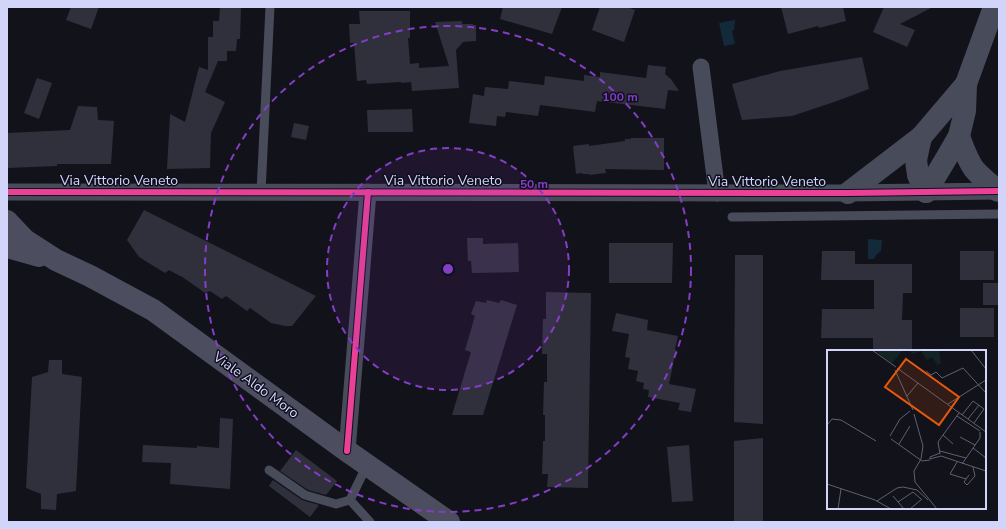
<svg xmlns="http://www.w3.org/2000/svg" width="1006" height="529" viewBox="0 0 1006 529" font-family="'Nunito Sans',sans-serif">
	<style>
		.water { fill: #132a3b }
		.building { fill: #30303d }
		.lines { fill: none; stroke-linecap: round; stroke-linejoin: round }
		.service { stroke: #484b5a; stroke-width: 9 }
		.minor { stroke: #484b5a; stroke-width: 17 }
		.tertiary { stroke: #484b5a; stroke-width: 22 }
		.secondary { stroke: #4c4e60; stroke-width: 22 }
		.cycleway-casing { stroke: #0f0f1e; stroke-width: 8 }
		.cycleway { stroke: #ea4096; stroke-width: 6 }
		.ring { fill: none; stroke: #843dc5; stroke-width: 2; stroke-dasharray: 7 5 }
		.labels { text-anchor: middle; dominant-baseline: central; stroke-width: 3; stroke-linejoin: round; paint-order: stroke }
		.street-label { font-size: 14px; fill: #d2d5f9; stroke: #0f0f1e }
		.inset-road { fill: none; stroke: #5f6073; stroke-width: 1 }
		.view { fill: #e8590c; fill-opacity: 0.15; stroke: #e8590c; stroke-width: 2 }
		.inset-edge { fill: none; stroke: #d2d5f9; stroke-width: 2 }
		.centre { fill: #843dc5; stroke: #0f0f1e; stroke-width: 2 }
		.ring-label { font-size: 12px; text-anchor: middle; font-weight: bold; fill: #843dc5; stroke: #0f0f1e; stroke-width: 3; stroke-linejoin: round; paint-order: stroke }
	</style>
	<rect width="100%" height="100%" fill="#12121a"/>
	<!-- water -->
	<g class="water">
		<polygon points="735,20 734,30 732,31 735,44 724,46 719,23"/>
		<polygon points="868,239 882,240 881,251 876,255 874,259 868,259"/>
	</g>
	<!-- building -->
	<g class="building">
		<polygon points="71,7 99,7 91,29 66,20"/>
		<polygon points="220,7 241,7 240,39 237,39 236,51 227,51 227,61 218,61 205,92 225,102 211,133 210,168 167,169 170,114 185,122 199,67 208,70 208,37 213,37 213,21 219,21"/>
		<polygon points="503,7 562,7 552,34 500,19"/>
		<polygon points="600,7 627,7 635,10 624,42 592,30"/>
		<polygon points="781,7 843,7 846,21 819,28 818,26 788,34"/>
		<polygon points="884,7 933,7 900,24 915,30 907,47 873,32"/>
		<polygon points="359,11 410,11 410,38 408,38 410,64 419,63 419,68 449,66 435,22 462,21 462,24 473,24 473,25 476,25 476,41 463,42 456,50 459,88 412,91 411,82 401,83 401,82 367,84 366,80 357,81 354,43 350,43 349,24 360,24"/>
		<polygon points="862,57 869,89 837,101 792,116 742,120 732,84 780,71"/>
		<polygon points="648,65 666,67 665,74 671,79 679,91 668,90 665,109 597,101 595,112 540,105 538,116 506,112 505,117 497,116 496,126 469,123 473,94 484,96 485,87 508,89 509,81 544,85 545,76 584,81 584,75 600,77 600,72 646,78"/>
		<polygon points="37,78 52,83 39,119 24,113"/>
		<polygon points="78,106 97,107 98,120 114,121 111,164 57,164 57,166 7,168 7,133 70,130"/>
		<polygon points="412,109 413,132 368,132 367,110"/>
		<polygon points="294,123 309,126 306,140 291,137"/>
		<polygon points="631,138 664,138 664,170 605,169 606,173 589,175 589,174 583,174 582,173 576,174 573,146 589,144 589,146 625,141 625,139 631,139"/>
		<polygon points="144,210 316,296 292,326 285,326 271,323 250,308 247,311 226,296 222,299 210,291 205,293 181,276 180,276 169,270 165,273 139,257 127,240"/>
		<polygon points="467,238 483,238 483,244 518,243 519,272 472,273 471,261 468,261"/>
		<polygon points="609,243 673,243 672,283 609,283"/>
		<polygon points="822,251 855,251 855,264 912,264 912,293 903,293 902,320 912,320 912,350 888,350 888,351 873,351 873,338 821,338 822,309 874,309 874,280 821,280"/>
		<rect x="960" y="251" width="34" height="29"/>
		<polygon points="735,255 763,255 763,424 734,422"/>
		<rect x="983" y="283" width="16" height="22"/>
		<polygon points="546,292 591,293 588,488 547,487 548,474 542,474 543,441 545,441 545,415 543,415 544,382 547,382 547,354 542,354 543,319 546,319"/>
		<polygon points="487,300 499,303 501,300 517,305 483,415 452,415 471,352 465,350 475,316 471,314 476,301 486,303"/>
		<rect x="960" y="308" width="34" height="29"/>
		<polygon points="616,313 648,320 647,330 678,336 675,349 676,350 669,384 696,389 691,412 678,410 680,403 648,397 649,390 643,389 644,383 636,381 638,371 628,369 630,358 625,357 629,334 612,331"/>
		<polygon points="49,360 62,360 62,374 82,377 76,491 57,494 56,510 41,509 41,494 26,488 32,377 48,372"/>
		<polygon points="220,418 233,419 230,489 170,484 171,463 142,462 143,445 197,448 197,446 219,448"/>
		<polygon points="763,438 763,522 734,522 734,441"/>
		<polygon points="689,445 693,501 672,502 667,447"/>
		<polygon points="296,450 337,481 326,495 308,490 280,471"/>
		<polygon points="273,480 302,500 319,505 310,517 269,486"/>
	</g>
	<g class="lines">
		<!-- service -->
		<g class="service">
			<polyline points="261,192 270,7"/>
			<polyline points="732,217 999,214"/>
			<polyline points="367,465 350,500 370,522"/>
			<polyline points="269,470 305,495 336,504 350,500"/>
		</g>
		<!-- minor -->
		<g class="minor">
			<polyline points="701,67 717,193"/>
			<polyline points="7,192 848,193 999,191"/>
			<polyline points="347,451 368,192"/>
		</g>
		<!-- tertiary -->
		<g class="tertiary">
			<path d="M959,136C963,147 967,159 974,169C981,177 990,184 998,191"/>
			<polyline points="921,137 916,160 918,175 926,192"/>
			<polyline points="926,192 947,157 959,136 965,111 966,84 994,7"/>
			<polyline points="848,193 921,137 966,84"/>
		</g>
		<!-- secondary -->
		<g class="secondary">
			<polyline points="7,221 25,240 56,260 90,276 153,310 347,451 449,522"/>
			<polyline points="7,247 39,256"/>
		</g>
		<defs>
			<g id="cycleway">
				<polyline points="7,192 848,193 999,191"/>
				<polyline points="347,451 368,192"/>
			</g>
		</defs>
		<!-- cycleway casing -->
		<use href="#cycleway" class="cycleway-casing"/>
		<!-- cycleway -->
		<use href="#cycleway" class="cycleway"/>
	</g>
	<!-- distance rings -->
	<circle cx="448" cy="269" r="121" fill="#843dc5" fill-opacity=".12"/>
	<g class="ring">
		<circle cx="448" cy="269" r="121"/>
		<circle cx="448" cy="269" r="243"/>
	</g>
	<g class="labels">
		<!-- street labels -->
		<g class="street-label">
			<text x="119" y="180">Via Vittorio Veneto</text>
			<text x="443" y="180">Via Vittorio Veneto</text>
			<text x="767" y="181">Via Vittorio Veneto</text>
			<text transform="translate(256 385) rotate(36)">Viale Aldo Moro</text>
		</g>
	</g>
	<!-- overview -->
	<g transform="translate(827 350)">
		<rect width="159" height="159" fill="#12121a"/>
		<path d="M47,0H76L65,13ZM82,0H112L114,13L111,15L107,9L115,26L105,7L100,10L94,1L86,4Z" fill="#132422"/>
		<path class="inset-road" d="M45,0L69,17M144,0L159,19M70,18L159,82M68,20L86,60M99,21L104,25L109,22L115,28L136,18L159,43M80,46L91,33M121,54L159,30M87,64L96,96L94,109L87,121L88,132L110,159M135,65L146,51L157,59L147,73M130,66L153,81M141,69L152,55M0,75L5,69L14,70L49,91M116,85L126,94M63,86L73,69L83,61M133,87L148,95M64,89L95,111L103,110M72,94L83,76M146,98L159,108M113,101L139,108M113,103L103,107V109L114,106L159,121M113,104L111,92L132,63M130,112L123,124L139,129M135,114L153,88V82M142,125L137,132L140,135L148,126L146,117M0,134L48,150L64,159M66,146L77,159M50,151L70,138L76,137L90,140L101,150M71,152L86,142L94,149M11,159L14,139M83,159L95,149"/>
		<path class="view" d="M79,9L132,47L112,75L58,37Z"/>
		<rect width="159" height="159" class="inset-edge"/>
	</g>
	<circle cx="448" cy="269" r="6" class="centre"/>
	<g class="ring-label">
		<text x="620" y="101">100 m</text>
		<text x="534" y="188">50 m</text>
	</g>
	<!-- border -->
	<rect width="1006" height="529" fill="none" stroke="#d2d5f9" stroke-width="16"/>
</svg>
